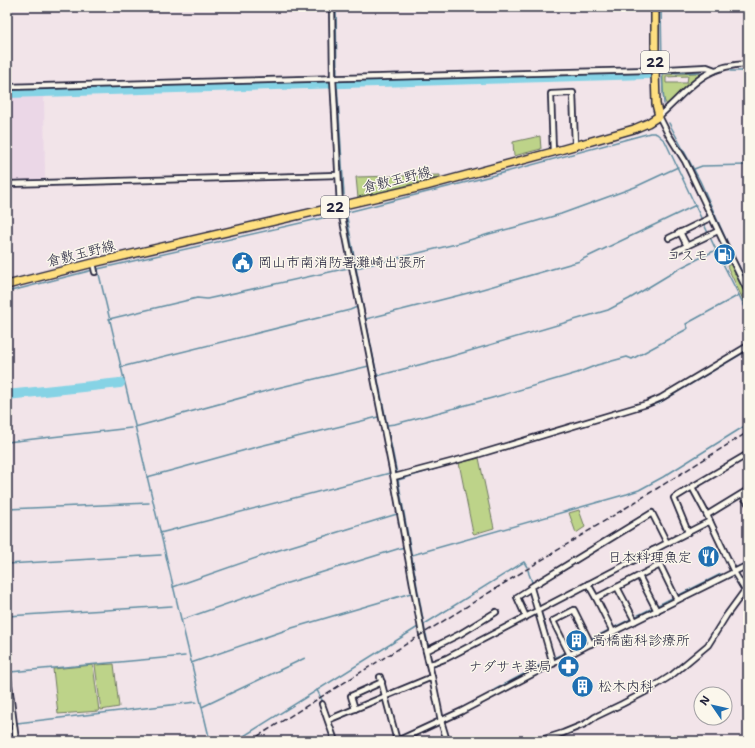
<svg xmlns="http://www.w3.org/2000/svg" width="755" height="748" viewBox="0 0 755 748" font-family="'Shantell Sans','Klee One',sans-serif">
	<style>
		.built { fill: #ebd7e7 }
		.green { fill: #bdd389; stroke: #707a62; fill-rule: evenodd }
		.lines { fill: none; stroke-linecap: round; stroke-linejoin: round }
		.stream { stroke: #5e8ca1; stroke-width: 1.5 }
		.river { stroke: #86d3e5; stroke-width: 10 }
		.street-casing { stroke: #22223b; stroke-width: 8 }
		.primary-casing { stroke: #22223b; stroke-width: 10 }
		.street { stroke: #fbf7ec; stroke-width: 4.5 }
		.primary { stroke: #fedf80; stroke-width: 7 }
		.rail { stroke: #22223b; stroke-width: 1.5; stroke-dasharray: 6 3; stroke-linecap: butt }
		.labels { text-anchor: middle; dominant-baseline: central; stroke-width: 3; stroke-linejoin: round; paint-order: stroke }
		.shield { fill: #fbf7ec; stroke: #636270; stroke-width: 1 }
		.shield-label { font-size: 13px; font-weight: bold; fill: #22223b }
		.street-label { font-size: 14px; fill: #22223b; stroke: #fbf7ec }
		.poi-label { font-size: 14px; fill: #22223b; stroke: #fbf7ec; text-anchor: end }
	</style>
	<rect width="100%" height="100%" fill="#f2e4e9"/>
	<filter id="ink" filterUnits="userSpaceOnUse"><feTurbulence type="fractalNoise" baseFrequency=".025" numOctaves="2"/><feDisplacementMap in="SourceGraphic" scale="8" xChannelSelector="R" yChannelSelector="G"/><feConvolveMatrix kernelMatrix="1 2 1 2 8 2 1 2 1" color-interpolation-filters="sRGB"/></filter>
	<g filter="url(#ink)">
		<!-- built -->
		<polygon class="built" points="44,95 45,181 7,182 7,96"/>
		<!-- green -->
		<g class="green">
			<path d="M695,73L701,74L677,95L667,105C661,98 663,84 663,75ZM688,76L687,83H666V77Z"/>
			<polygon points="540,136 541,149 514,156 513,142"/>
			<polygon points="440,175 440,177 358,198 356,177"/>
			<polygon points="731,264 748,295 748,298 745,293 742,295 748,307 748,310 727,266"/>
			<polygon points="479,458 494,528 474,534 473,533 459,463"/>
			<polygon points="579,510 585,527 576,533 569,513"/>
			<polygon points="114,664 119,707 101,710 95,665"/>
			<polygon points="93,665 99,711 58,714 53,669"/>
		</g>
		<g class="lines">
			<!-- stream -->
			<g class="stream">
				<polyline points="336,7 337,83 344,195"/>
				<polyline points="661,7 662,68"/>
				<polyline points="730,71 748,71"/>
				<polyline points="661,73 701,72"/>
				<polyline points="662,74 664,104"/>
				<polyline points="669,123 700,181 733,255 748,283"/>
				<polyline points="694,169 702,166 748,165"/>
				<polyline points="346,212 363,306 397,474 425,631"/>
				<polyline points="344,213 491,176 650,133 654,133 657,134 665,141 716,250 748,313"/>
				<polyline points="356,268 460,243 489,234 520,226 561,214 635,187 678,167"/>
				<polyline points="98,270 210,741"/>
				<polyline points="7,292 89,271 340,214"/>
				<polyline points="109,319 197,298 207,299 348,268"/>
				<polyline points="366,319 472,292 580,261 583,259 696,205"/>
				<polyline points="121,367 350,310 357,307"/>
				<polyline points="377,376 449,357 608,310 629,299 682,267 716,250"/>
				<polyline points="387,425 395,424 418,418 492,398 577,373 597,365 627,357 632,359 687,329 688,328 686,324 739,295"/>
				<polyline points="135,427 277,388 369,366"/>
				<polyline points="7,442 131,428"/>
				<polyline points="484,455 659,403 748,350"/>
				<polyline points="147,477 177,469 260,446 378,417"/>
				<polyline points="398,480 469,459"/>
				<polyline points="7,509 149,503"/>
				<polyline points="160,533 390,473"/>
				<polyline points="412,555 627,494 639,490 663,477 748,424"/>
				<polyline points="7,564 161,555"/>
				<polyline points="735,568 748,562"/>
				<polyline points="528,570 529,574 531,579 540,608"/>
				<polyline points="173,587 276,551 397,514"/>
				<polyline points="677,596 721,574"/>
				<polyline points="540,612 700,529"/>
				<polyline points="542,614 554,658"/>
				<polyline points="7,616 172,606"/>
				<polyline points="181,620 281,585 404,547"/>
				<polyline points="423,625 524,562 527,567"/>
				<polyline points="426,634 438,695"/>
				<polyline points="191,663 292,628 411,593"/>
				<polyline points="433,667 449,660 537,614"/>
				<polyline points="10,672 185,656"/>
				<polyline points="317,690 323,702"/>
				<polyline points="494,690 554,658 674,597"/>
				<polyline points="7,694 9,705"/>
				<polyline points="202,707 204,706 305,658"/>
				<polyline points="10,718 13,741"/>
				<polyline points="17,723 196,702"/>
				<polyline points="236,741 418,627"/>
			</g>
			<!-- river -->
			<g class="river">
				<polyline points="7,93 647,74"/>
				<polyline points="7,395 120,383"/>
			</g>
			<defs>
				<g id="street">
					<polyline points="332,7 333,78 340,206 392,469 422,634 432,677 441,721 447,741"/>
					<path d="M748,64C702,65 690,89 659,116L668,134L685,161L724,243L748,292"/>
					<polyline points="7,87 649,70 707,67 715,70"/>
					<polyline points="553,152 551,94 573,93 575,145"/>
					<polyline points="7,184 338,175"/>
					<polyline points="680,232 687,246"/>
					<polyline points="669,238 712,217"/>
					<polyline points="676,251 718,231"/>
					<polyline points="93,263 95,272"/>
					<polyline points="748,454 692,487 707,515 734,572 748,595"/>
					<polyline points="394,477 473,456 647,404 661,398 748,346"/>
					<polyline points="742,494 748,503"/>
					<polyline points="707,515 748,490"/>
					<polyline points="688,532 674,498 692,487"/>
					<polyline points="667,543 710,521"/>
					<polyline points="653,550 660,565"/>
					<polyline points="639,576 657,611"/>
					<polyline points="588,584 596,598"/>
					<polyline points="617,587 635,621"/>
					<polyline points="531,588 553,664"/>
					<polyline points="613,632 596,598 660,565 677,600"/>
					<polyline points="426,651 460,634 496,612"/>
					<polyline points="570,655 553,621 574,610 591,644"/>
					<polyline points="429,664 434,663 447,658 667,543 652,513 531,587 531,588 517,597 526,617"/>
					<polyline points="7,669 16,741"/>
					<polyline points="380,677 397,741"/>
					<polyline points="322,704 335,741"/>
					<polyline points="355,709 351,696 382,682"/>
					<polyline points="328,720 432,677"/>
					<polyline points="397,741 462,711 613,632 748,565"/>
					<polyline points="538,741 563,733 585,724 595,717 622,704 647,691 672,675 708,645 726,616 745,590"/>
					<polyline points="747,741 748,740"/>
				</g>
				<polyline id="primary" points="7,285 93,263 426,186 553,152 634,129 648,123 659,116 656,104 655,70 655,7"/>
			</defs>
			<!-- street casing -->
			<use href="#street" class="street-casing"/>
			<!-- primary casing -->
			<use href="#primary" class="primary-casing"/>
			<!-- street -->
			<use href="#street" class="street"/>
			<!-- primary -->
			<use href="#primary" class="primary"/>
			<!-- rail -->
			<polyline class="rail" points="250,741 748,432"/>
		</g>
	</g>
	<!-- icons -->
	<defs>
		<symbol id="fuel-disc" viewBox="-11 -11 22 22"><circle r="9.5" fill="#1f6fb2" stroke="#fbf7ec"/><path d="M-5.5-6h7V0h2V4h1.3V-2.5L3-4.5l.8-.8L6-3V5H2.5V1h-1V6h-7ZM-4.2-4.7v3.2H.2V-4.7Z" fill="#fff"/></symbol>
		<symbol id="civic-disc" viewBox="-11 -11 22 22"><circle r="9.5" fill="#1f6fb2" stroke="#fbf7ec"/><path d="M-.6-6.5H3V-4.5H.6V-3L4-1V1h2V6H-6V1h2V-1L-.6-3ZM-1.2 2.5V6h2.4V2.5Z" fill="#fff"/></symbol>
		<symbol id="restaurant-disc" viewBox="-11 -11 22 22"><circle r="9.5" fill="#1f6fb2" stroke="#fbf7ec"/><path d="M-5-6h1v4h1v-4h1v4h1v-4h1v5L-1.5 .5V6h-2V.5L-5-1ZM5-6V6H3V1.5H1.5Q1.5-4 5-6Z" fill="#fff"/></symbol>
		<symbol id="building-disc" viewBox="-11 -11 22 22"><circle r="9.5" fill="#1f6fb2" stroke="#fbf7ec"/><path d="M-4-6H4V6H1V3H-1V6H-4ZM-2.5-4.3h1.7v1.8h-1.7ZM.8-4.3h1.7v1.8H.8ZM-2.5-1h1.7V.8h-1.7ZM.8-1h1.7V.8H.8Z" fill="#fff"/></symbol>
		<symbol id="pharmacy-disc" viewBox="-11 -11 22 22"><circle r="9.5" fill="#1f6fb2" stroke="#fbf7ec"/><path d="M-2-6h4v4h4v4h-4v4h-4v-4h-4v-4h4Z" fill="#fff"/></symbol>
	</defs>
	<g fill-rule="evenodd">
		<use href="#fuel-disc" x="712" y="242" width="25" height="25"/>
		<use href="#civic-disc" x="230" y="250" width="25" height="25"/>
		<use href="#restaurant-disc" x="696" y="544" width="25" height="25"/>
		<use href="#building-disc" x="564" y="628" width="25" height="25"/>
		<use href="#pharmacy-disc" x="556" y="654" width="25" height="25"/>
		<use href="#building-disc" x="570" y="674" width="25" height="25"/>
	</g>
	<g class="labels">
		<!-- shield labels -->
		<g class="shield">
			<rect x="641" y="51" width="28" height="22" rx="3"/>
			<rect x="321" y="196" width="28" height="22" rx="3"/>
		</g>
		<g class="shield-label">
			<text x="655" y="62">22</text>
			<text x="335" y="207">22</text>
		</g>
		<!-- street labels -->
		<g class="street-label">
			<text transform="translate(397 179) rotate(-14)">倉敷玉野線</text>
			<text transform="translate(81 253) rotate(-14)">倉敷玉野線</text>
		</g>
		<!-- poi labels -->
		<g class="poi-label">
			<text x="708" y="255">コスモ</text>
			<text x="258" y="262" text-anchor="start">岡山市南消防署灘崎出張所</text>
			<text x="692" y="557">日本料理魚定</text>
			<text x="592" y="640" text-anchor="start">高橋歯科診療所</text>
			<text x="552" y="666">ナダサキ薬局</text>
			<text x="598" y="686" text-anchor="start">松木内科</text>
		</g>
	</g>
	<!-- margin -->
	<rect width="755" height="748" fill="none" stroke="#fbf7ec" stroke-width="24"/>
	<rect x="12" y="12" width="731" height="724" fill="none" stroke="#22223b" stroke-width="1.5" filter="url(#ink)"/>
	<!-- north arrow -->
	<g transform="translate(713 706) rotate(304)"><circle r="19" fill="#fbf7ec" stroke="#a4a2a5"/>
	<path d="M0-3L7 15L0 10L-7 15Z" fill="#1f6fb2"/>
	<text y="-6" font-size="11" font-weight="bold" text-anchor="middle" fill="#22223b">N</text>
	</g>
</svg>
